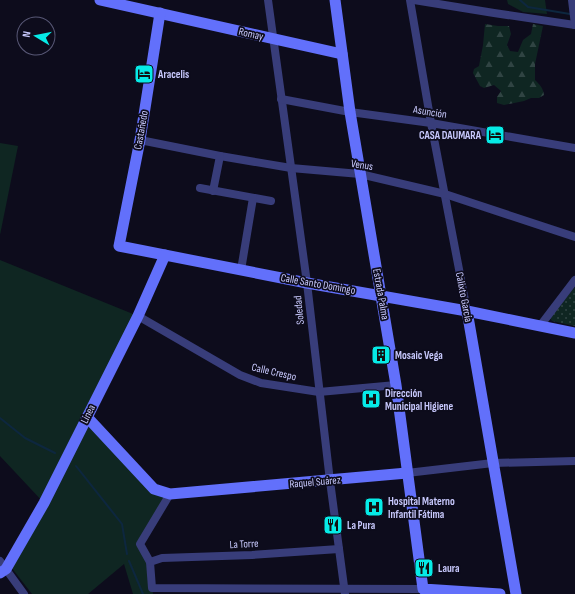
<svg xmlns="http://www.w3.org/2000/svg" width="575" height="594" viewBox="0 0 575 594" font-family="'Sofia Sans Condensed',sans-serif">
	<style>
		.green { fill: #0f2622 }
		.forest { fill: url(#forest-firs) }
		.garden { fill: url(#garden-dots) }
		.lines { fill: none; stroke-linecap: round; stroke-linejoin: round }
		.stream { stroke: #0d273f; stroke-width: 2 }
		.street { stroke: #383d7a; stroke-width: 8 }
		.secondary { stroke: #6270fb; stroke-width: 11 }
		.labels { text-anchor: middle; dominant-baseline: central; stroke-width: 3.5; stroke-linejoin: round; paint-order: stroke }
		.street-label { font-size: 11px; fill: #c8c9fd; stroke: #0d0c1c }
		.poi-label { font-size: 11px; font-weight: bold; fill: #c8c9fd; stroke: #0d0c1c; text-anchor: start }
	</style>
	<defs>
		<pattern id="forest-firs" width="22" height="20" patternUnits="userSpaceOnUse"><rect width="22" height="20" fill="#0f2622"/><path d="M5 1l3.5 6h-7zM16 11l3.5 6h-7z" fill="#304443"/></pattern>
		<pattern id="garden-dots" width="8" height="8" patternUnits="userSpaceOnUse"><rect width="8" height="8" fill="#0f2622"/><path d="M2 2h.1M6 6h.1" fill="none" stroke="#304443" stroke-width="1.8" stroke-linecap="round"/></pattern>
	</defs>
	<rect width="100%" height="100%" fill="#0d0c1c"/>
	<!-- green -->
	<g class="green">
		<polygon points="507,0 545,0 547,14 523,12 508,4"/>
		<polygon points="0,143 18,146 0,235"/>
		<polygon points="0,260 138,316 87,417 152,491 170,494 140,544 150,562 153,594 133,594 124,564 88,594 32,594 11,567 44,503 0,456"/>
	</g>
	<!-- forest -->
	<path class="forest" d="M485,24L498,26H509L511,34L507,45L510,51L518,52L523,40L531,34L533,24L543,26L535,64V80C540,85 543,88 544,95L539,98H531L524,101L504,105L497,103V97L501,91L494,85L484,88L480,86L473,73L474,69L479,66L483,45Z"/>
	<!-- garden -->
	<polygon class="garden" points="575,287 575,326 552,321 550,318 551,316"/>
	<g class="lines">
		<!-- stream -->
		<g class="stream">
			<polyline points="520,0 528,7 570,14"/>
			<polyline points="0,418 25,438 55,453"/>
			<polyline points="76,466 122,524 127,554"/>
			<polyline points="129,561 143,594"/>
		</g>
		<!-- street -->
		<g class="street">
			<polyline points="268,0 307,283 330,481 345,594"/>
			<polyline points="410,0 431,123 467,311"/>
			<polyline points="414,0 494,13 575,25"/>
			<polyline points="572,0 575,25"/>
			<polyline points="281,99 350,112 431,123 575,148"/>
			<polyline points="140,140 220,156 291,168 360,174 445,194 575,237"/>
			<polyline points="200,188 271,201"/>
			<polyline points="213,191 220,156"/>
			<polyline points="241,270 253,198"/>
			<polyline points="138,316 240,375 261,383 319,392 396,385"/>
			<polyline points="540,326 575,280"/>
			<polyline points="407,473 493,463 575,461"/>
			<polyline points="170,494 140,544 150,562 152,588 423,589"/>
			<polyline points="0,561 24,594"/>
			<polyline points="150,562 162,558 252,555 339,549"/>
		</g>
		<!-- secondary -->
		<g class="secondary">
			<polyline points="100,0 342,54"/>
			<polyline points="335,0 350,112 396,385 423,589 500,594"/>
			<polyline points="160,13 140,140 119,246 307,283 467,311 575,333"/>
			<polyline points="467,311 516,594"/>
			<polyline points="87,417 154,489 170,494 407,473"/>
			<polyline points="0,573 6,569 44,503 138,316 165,255"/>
		</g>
	</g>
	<!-- icons -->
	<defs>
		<symbol id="hotel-square" viewBox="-11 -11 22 22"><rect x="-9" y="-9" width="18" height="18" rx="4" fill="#06ebe7" stroke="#0d0c1c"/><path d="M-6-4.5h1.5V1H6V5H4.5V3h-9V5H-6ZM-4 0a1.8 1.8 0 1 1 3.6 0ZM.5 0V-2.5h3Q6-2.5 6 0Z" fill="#111"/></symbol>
		<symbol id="building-square" viewBox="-11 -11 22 22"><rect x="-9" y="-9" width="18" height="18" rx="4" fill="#06ebe7" stroke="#0d0c1c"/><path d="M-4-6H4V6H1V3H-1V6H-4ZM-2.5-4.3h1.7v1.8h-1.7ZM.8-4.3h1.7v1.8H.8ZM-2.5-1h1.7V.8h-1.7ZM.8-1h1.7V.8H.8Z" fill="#111"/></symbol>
		<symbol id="hospital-square" viewBox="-11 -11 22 22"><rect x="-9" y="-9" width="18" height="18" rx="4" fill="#06ebe7" stroke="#0d0c1c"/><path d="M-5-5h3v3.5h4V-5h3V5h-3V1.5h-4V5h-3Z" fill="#111"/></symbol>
		<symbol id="restaurant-square" viewBox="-11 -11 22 22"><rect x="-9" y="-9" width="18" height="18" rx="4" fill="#06ebe7" stroke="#0d0c1c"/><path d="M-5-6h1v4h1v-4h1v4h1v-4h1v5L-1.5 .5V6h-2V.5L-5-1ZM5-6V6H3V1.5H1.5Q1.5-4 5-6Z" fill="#111"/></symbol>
	</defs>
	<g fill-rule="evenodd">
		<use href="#hotel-square" x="133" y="63" width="22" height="22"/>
		<use href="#hotel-square" x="484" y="124" width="22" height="22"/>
		<use href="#building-square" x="370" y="344" width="22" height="22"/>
		<use href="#hospital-square" x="360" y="388" width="22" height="22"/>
		<use href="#hospital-square" x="363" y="496" width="22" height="22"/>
		<use href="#restaurant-square" x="322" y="514" width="22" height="22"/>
		<use href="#restaurant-square" x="413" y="557" width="22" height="22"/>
	</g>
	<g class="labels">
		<!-- street labels -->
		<g class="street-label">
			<text transform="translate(251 34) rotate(13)">Romay</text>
			<text transform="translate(430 112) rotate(9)">Asunción</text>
			<text transform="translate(141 130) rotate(-80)">Castañedo</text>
			<text transform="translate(362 165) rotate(9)">Venus</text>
			<text transform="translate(318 284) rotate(10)">Calle Santo Domingo</text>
			<text transform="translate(381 294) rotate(80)">Estrada Palma</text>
			<text transform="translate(464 297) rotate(79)">Calixto García</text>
			<text transform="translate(299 310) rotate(-96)">Soledad</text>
			<text transform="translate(274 372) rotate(13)">Calle Crespo</text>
			<text transform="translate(88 414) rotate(-63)">Línea</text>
			<text transform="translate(315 482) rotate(-5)">Raquel Suárez</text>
			<text transform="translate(244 544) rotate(-3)">La Torre</text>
		</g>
		<!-- poi labels -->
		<g class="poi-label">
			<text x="158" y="74">Aracelis</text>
			<text x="481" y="135" text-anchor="end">CASA DAUMARA</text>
			<text x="395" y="355">Mosaic Vega</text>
			<text x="385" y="393">Dirección<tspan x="385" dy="13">Municipal Higiene</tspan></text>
			<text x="388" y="501">Hospital Materno<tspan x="388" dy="13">Infantil Fátima</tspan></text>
			<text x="347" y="525">La Pura</text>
			<text x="438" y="568">Laura</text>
		</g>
	</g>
	<!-- north arrow -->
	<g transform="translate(36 36) rotate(280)"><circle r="19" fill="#0d0c1c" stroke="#585876"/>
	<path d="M0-3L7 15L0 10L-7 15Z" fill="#06ebe7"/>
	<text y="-6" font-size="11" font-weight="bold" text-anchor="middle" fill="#c8c9fd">N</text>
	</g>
</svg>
